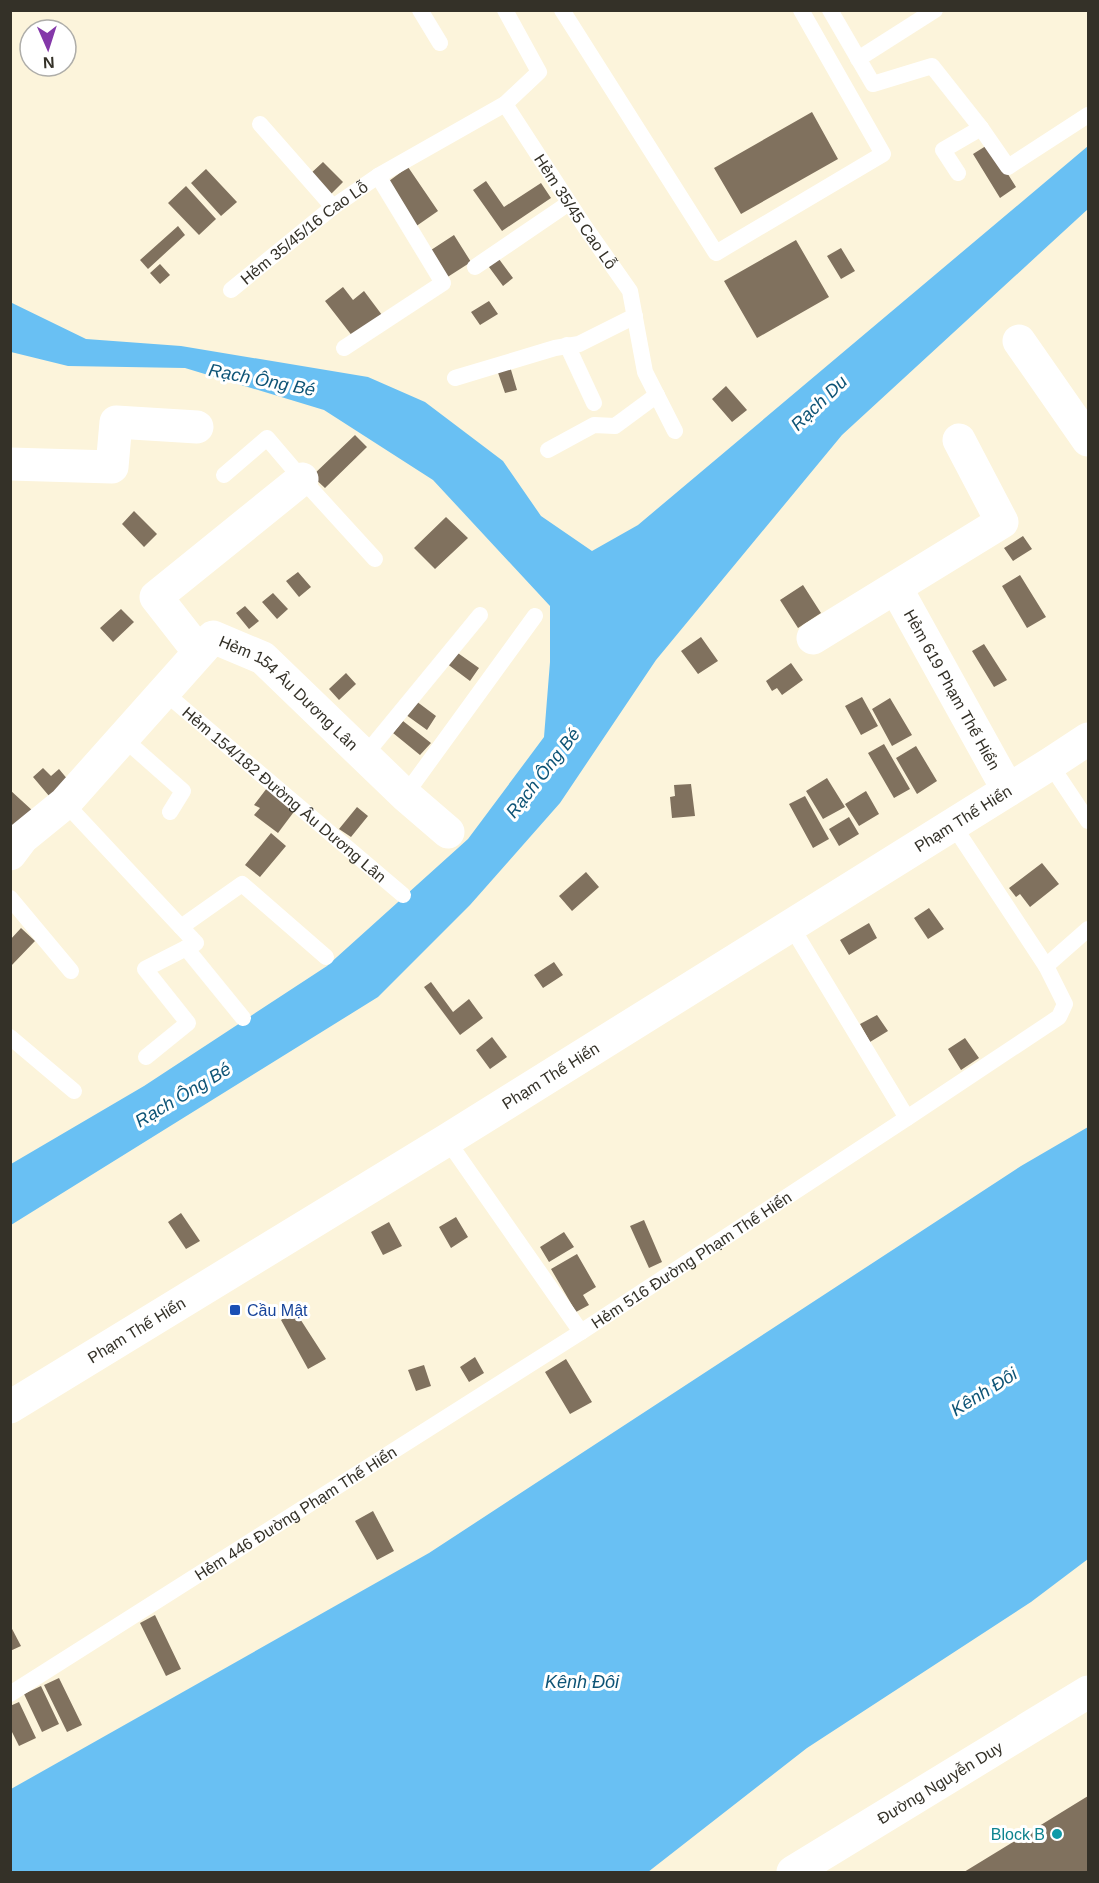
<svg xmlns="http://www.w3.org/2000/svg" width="1099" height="1883" viewBox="0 0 1099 1883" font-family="Arial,sans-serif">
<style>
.water{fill:#69c0f3}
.building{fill:#80715e}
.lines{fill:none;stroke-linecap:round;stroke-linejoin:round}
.service{stroke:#fff;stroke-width:16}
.minor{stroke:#fff;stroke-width:33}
.secondary{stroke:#fff;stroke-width:33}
.transit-dot{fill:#1a4fb4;stroke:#fff;stroke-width:2}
.culture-dot{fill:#0f9aa8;stroke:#fff;stroke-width:2}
.labels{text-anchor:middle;stroke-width:6;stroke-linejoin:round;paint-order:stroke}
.street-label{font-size:16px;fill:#343128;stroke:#fff}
.transit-label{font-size:16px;fill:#164399;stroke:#fff;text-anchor:start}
.culture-label{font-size:16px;fill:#0d838f;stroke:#fff;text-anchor:end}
.water-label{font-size:18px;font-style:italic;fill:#0e5476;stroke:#fff}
</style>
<rect width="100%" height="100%" fill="#fcf4db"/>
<!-- water -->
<path class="water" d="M1088 146V209L842 435 656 660 560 803 470 905 378 997 11 1225V1164L144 1086 327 966 468 839 544 737 550 662V606L433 480 324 410 185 368 68 366 11 352 10 302 86 339 181 346 368 377 425 402 503 461 541 516 592 551 638 525Z
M1088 1127V1559L1031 1602 807 1748 648 1872H11V1789L429 1553 1021 1166Z"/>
<!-- building -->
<path class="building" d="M812 112 838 159 741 214 714 168Z
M989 144 1016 187 1000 198 973 154Z
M323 162 343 182 329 196 309 175Z
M408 167 438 211 415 227 385 184Z
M206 169 237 202 221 216 191 183Z
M486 181 504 207 541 183 551 198 502 231 473 190Z
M186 186 216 219 199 235 168 203Z
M178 226 185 235 148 269 140 260Z
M454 235 471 262 446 278 428 252Z
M796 240 829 297 757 338 724 281Z
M841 248 855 271 841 279 827 256Z
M496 255 513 278 503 286 486 263Z
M160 264 170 275 160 284 150 273Z
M343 287 353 300 364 291 382 315 353 337 325 301Z
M489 301 498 314 480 325 471 312Z
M509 363 517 390 505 393 496 367Z
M726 386 747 410 732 422 712 399Z
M355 435 367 447 325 488 312 476Z
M134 511 157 534 144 547 122 524Z
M446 517 468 538 435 569 414 548Z
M1023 536 1032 549 1013 561 1004 548Z
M298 572 311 587 299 597 286 581Z
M1020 575 1046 617 1027 628 1002 586Z
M803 585 821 613 798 628 780 600Z
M273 593 288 609 277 619 262 602Z
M245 606 259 621 249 629 236 613Z
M121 609 134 622 113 642 100 628Z
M701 637 718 661 698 674 681 651Z
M984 644 1007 680 994 687 972 651Z
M455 651 479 668 470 681 446 663Z
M791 663 803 680 782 695 777 688 772 691 766 681Z
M346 673 356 684 339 700 329 689Z
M862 697 878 726 861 735 845 706Z
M412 698 436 716 427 730 402 712Z
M890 698 912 735 892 746 872 709Z
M403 721 431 743 420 755 393 733Z
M884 744 910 789 894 798 868 753Z
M916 746 937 781 917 794 896 758Z
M43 768 51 776 59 769 74 787 55 803 33 777Z
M827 778 845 807 823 819 806 791Z
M691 784 695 816 672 818 670 797 675 796 674 785Z
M267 788 296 809 278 833 254 815 260 808 254 805Z
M10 790 33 811 17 829 10 823Z
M866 791 879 814 859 826 845 804Z
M805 796 829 839 813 848 789 804Z
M357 807 368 816 351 837 339 829Z
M849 817 859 834 839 846 829 829Z
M271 833 286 846 260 877 245 865Z
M1042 863 1059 884 1030 907 1020 894 1016 897 1009 888Z
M586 872 599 887 572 911 559 896Z
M929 908 944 929 928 939 914 918Z
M869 923 877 938 849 955 840 940Z
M21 928 35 941 10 967V940Z
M554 962 563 975 543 988 534 975Z
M431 982 453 1012 469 999 483 1018 460 1035 424 987Z
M877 1015 888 1031 870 1042 860 1024Z
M492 1037 507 1057 490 1069 476 1050Z
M965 1038 979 1058 961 1070 948 1049Z
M181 1213 200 1241 186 1249 168 1222Z
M456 1217 468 1237 451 1248 439 1227Z
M644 1220 662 1262 649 1268 630 1226Z
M389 1222 402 1246 383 1255 371 1232Z
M564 1232 574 1247 549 1262 540 1247Z
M577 1254 596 1287 583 1295 589 1305 576 1312 551 1269Z
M295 1311 326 1359 308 1369 281 1320Z
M475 1357 484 1373 469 1382 460 1367Z
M566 1359 592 1402 570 1414 545 1372Z
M424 1365 431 1386 416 1391 408 1370Z
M373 1511 394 1551 377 1560 355 1521Z
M155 1615 181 1669 166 1676 140 1623Z
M10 1625 21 1646 10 1651Z
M59 1678 82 1725 67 1732 44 1685Z
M41 1686 59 1724 42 1732 24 1694Z
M19 1702 36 1738 19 1746 10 1728V1706Z
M1088 1796V1872H964Z"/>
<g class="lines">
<!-- service -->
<g class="service">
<path d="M420 10 440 43"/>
<path id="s1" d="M505 10 539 72 505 104 585 227 630 291 645 372 675 431"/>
<path d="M562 10 716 253 883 154 801 10"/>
<path d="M830 10 873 84 932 66 981 128 943 150 958 173"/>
<path d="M858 59 935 10"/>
<path d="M260 124 333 207"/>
<path d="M981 128 1008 167 1088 115"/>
<path d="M475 267 569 203"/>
<path id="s2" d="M231 290 333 207 378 176 505 104"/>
<path d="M567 345 594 403"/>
<path d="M344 348 443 283 378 176"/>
<path d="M455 378 555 348 579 344 635 316"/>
<path d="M548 450 594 425 615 426 657 395"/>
<path d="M224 475 267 438 302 479 375 559"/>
<path id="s3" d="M164 692 403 895"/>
<path d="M123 738 183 791 170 812"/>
<path d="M365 755 480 615"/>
<path d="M1050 764 1088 821"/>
<path d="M405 795 535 616"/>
<path d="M65 803 181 927 242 884 326 957"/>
<path d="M953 825 1046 966"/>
<path d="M10 898 71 971"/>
<path d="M791 926 907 1118 1059 1017 1065 1004 1046 966 1088 929"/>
<path d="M186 948 243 1018"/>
<path d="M10 1037 74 1091"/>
<path d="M146 1057 188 1023 145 969 196 943 181 927"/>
<path id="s4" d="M447 1140 581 1332 907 1118"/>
<path id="s5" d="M10 1694 581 1332"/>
</g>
<!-- minor -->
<g class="minor">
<path d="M1019 341 1088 440"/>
<path d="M10 464 112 467 116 422 197 427"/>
<path id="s6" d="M896 588 1008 790"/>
<path d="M813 638 1002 522 959 440"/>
<path d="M199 652 156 597 302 479"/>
<path id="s7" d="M10 854 22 838 65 803 213 637 263 658 405 795 448 832"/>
<path id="s8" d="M793 1872 1088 1692"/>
</g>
<!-- secondary -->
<path class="secondary" id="s9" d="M10 1407 447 1140 1050 764 1088 739"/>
</g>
<!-- markers -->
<rect class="transit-dot" x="229" y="1304" width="12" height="12" rx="3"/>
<circle class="culture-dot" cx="1057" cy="1834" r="6"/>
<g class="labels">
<!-- street labels -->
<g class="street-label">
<text dy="6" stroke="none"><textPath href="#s1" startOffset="246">Hẻm 35/45 Cao Lỗ</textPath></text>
<text dy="6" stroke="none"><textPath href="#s2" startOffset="93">Hẻm 35/45/16 Cao Lỗ</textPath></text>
<text dy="6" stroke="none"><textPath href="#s6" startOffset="116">Hẻm 619 Phạm Thế Hiển</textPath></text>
<text dy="6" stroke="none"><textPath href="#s7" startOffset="393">Hẻm 154 Âu Dương Lân</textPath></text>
<text dy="6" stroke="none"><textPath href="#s3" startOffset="158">Hẻm 154/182 Đường Âu Dương Lân</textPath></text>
<text dy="6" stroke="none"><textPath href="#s9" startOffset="1120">Phạm Thế Hiển</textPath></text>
<text dy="6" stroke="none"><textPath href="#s9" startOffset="634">Phạm Thế Hiển</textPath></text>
<text dy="6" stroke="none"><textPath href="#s4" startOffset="366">Hẻm 516 Đường Phạm Thế Hiển</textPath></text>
<text dy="6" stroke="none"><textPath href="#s9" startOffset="148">Phạm Thế Hiển</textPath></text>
<text dy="6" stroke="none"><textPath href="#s5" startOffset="338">Hẻm 446 Đường Phạm Thế Hiển</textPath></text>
<text dy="6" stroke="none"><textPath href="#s8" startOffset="172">Đường Nguyễn Duy</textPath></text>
</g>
<!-- transit labels -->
<g class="transit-label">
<text x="247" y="1316">Cầu Mật</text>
</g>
<!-- culture labels -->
<g class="culture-label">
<text x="1045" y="1840">Block B</text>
</g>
<!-- water labels -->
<g class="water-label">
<text transform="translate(262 380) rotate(11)" y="6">Rạch Ông Bé</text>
<text transform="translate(819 403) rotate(-44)" y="6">Rạch Du</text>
<text transform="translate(543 773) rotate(-52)" y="6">Rạch Ông Bé</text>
<text transform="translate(183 1095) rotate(-31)" y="6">Rạch Ông Bé</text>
<text transform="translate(984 1392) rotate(-32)" y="6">Kênh Đôi</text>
<text x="582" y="1688">Kênh Đôi</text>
</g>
</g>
<!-- border -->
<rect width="1099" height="1883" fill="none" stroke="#343128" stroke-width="24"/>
<!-- north arrow -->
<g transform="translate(48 48) rotate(177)"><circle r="28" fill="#ffffff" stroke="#aeada9" stroke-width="1.5"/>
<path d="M0-4.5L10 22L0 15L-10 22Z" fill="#8438a9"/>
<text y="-9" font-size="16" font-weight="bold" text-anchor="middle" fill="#343128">N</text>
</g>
</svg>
